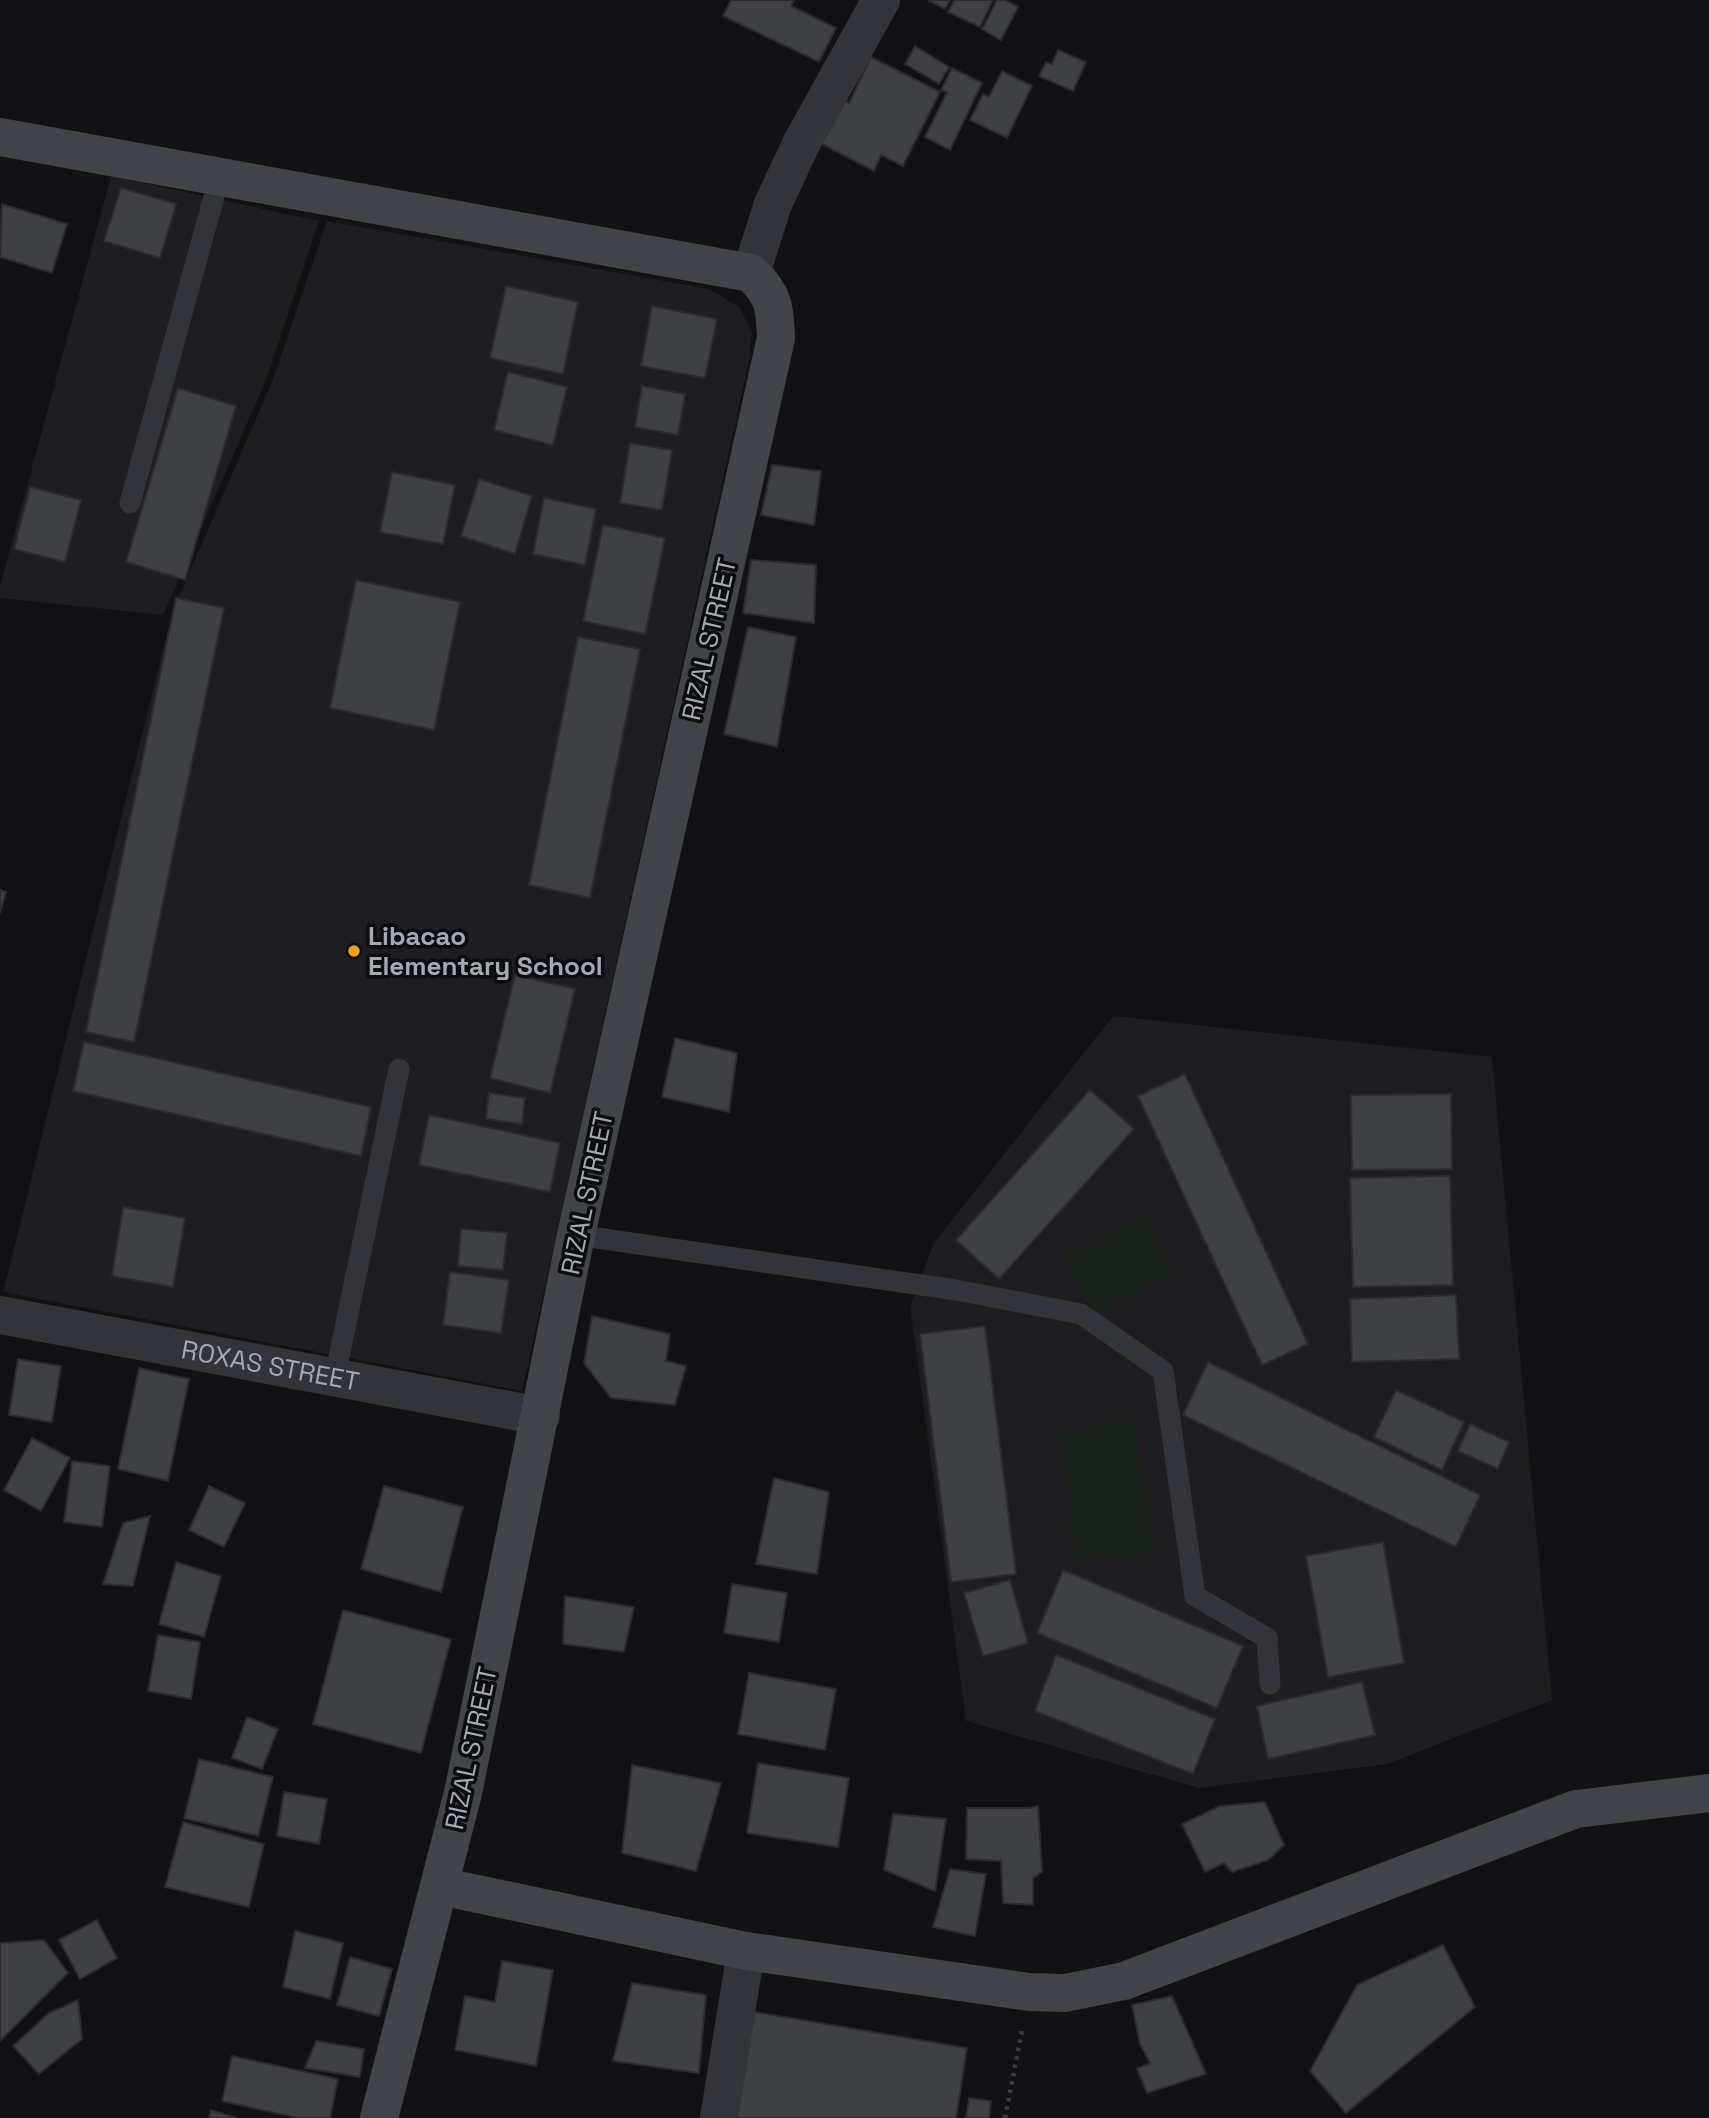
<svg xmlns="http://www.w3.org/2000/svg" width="1709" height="2118" viewBox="0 0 1709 2118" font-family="'Space Grotesk',sans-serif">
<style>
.built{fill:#1e1e21}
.green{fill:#1a221b}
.building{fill:#3e4044;stroke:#2c2c30;stroke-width:2}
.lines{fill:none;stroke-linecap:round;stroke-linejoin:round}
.path{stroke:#393c40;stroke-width:4.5;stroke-dasharray:3.5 5;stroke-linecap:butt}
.lane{stroke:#333439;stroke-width:21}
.street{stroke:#333439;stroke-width:38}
.secondary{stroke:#414449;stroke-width:38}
.poi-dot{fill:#fb9f23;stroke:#0d0d0f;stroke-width:2.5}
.labels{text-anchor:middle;stroke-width:7;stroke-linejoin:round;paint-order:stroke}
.street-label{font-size:26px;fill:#a3aab5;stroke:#0d0d0f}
.poi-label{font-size:26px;font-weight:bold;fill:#a3aab5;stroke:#0d0d0f;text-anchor:start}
</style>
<rect width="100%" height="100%" fill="#121214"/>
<!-- built -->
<path class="built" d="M111 176 319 221 266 380 163 615 0 598V586Z
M327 221 709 289 739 307 752 332 749 361 522 1391 3 1292 173 610 272 382Z
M1113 1016 1492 1057 1552 1700 1387 1764 1199 1788 966 1721 910 1306 934 1243Z"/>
<!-- green -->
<path class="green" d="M1144 1216 1173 1273 1094 1315 1064 1258Z
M1137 1420 1154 1552 1076 1562 1059 1430Z"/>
<!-- building -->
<path class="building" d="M731 0H794L791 6 836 28 819 62 723 16Z
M928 0H950L945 9Z
M954 0H993L980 27 948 12Z
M997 0H1005L1018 7 1001 40 982 29Z
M915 46 949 67 939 84 905 64Z
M1058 50 1086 62 1073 91 1039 76 1046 62 1052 64Z
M871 57 940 92 903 166 881 155 874 171 820 143 842 99 849 103Z
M952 68 982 83 950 150 925 137 947 92 941 90Z
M1002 71 1032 86 1007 138 970 120 983 94 989 97Z
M121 188 176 204 160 258 104 241Z
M2 204 67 224 52 273 0 257Z
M506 286 578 302 563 374 490 358Z
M652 306 717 319 705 378 641 366Z
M508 372 567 387 553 445 494 430Z
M642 386 685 394 678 435 635 427Z
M178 388 236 406 185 580 126 562Z
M630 443 672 450 662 510 620 503Z
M772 465 821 471 814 525 761 515Z
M392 472 455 485 443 544 380 532Z
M479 479 532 496 515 554 461 536Z
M30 487 81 500 65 562 14 549Z
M544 498 596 509 585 565 533 554Z
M603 525 665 538 645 634 583 621Z
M751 560 816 565 814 623 743 613Z
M356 580 460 602 434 730 330 708Z
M176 598 224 608 134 1042 86 1032Z
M748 627 796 637 777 747 724 734Z
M578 637 640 649 590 898 529 885Z
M0 890 6 892 0 913Z
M515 975 575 989 550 1093 490 1078Z
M675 1038 737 1053 729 1112 662 1097Z
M84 1042 371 1107 361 1156 73 1091Z
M1185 1074 1308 1344 1262 1365 1138 1096Z
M1090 1090 1134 1129 999 1279 956 1240Z
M489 1093 525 1098 522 1124 486 1119Z
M1451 1094 1452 1169 1352 1170 1351 1095Z
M429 1115 560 1143 550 1192 419 1165Z
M1450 1176 1453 1285 1353 1287 1350 1178Z
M123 1207 185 1218 173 1287 112 1276Z
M461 1229 507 1233 503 1270 458 1266Z
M450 1272 509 1280 501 1333 443 1325Z
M1456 1295 1459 1359 1352 1362 1350 1299Z
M592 1316 670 1334 666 1361 686 1366 675 1405 611 1398 584 1363Z
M985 1326 1016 1574 951 1582 920 1334Z
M18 1359 61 1366 52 1422 9 1415Z
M1208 1362 1480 1495 1456 1547 1183 1415Z
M139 1368 189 1379 168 1481 118 1469Z
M1396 1390 1464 1422 1442 1470 1374 1437Z
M1470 1424 1509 1442 1498 1469 1458 1451Z
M32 1438 70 1458 41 1511 4 1490Z
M72 1461 110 1466 102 1527 64 1522Z
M774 1478 829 1492 817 1574 756 1564Z
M209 1486 245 1503 224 1547 189 1530Z
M384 1486 463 1507 441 1592 361 1569Z
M150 1516 133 1586 103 1584 123 1523Z
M1383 1542 1404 1663 1328 1677 1306 1556Z
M176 1562 221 1576 204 1637 159 1624Z
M1063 1570 1243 1646 1217 1708 1037 1633Z
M1010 1580 1028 1643 983 1656 964 1593Z
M732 1584 787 1593 779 1642 724 1633Z
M565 1596 634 1607 624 1652 563 1644Z
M343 1610 451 1639 421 1753 313 1724Z
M158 1635 200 1642 191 1699 148 1691Z
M1056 1655 1215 1719 1193 1774 1035 1711Z
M749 1673 836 1689 825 1750 738 1734Z
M1362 1682 1375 1735 1268 1759 1257 1706Z
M247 1717 278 1729 262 1769 232 1758Z
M199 1759 273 1777 258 1836 184 1818Z
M758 1763 849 1778 838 1847 747 1833Z
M632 1765 721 1783 696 1871 622 1853Z
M284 1792 327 1799 319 1844 277 1836Z
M1265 1802 1284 1845 1268 1860 1232 1872 1224 1863 1205 1872 1182 1824 1220 1806Z
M1038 1806 1042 1872 1033 1878V1905L1003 1903 1001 1861 966 1859 967 1808H1029Z
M893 1814 946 1819 935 1891 884 1870Z
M183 1822 264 1844 249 1907 165 1887Z
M950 1869 986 1874 975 1936 933 1927Z
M97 1920 117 1958 80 1979 59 1940Z
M295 1931 343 1943 330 1999 283 1987Z
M44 1940 68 1973 0 2041V1943Z
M1443 1945 1475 2007 1346 2113 1310 2071 1357 1985Z
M350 1957 392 1969 379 2016 337 2005Z
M502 1961 553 1970 536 2066 455 2050 465 1996 495 2002Z
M632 1983 706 1995 699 2073 613 2061Z
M1172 1996 1206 2074 1147 2093 1137 2069 1150 2063 1140 2044 1132 2005Z
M78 2000 82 2039 39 2074 13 2046 49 2013Z
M749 2011 967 2048 956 2118H732Z
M316 2041 364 2049 360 2077 305 2068Z
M232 2056 338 2079 330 2118H298L222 2101Z
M969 2098 991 2101 989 2118H966Z
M211 2110 236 2118H209Z"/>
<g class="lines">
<!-- path -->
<path class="path" d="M1005 2118 1022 2030"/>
<!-- lane -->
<path class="lane" d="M130 503 219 178
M576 1235 956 1290 1081 1314 1163 1371 1195 1596 1267 1638 1270 1684
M335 1376 399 1069"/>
<!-- street -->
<g class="street">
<path d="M751 273 773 204 801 144 881 0"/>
<path id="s1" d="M0 1315 541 1416"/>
<path d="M719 2118 746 1951"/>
</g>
<!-- secondary -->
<path class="secondary" d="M0 137 751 273C774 295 775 308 776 338L576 1235 463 1793 379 2118
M440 1886 746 1951 1029 1992 1065 1993 1124 1981 1576 1809 1709 1793"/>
</g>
<!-- markers -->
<circle class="poi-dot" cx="354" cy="951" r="7"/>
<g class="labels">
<!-- street labels -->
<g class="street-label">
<text transform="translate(709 639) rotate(-77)" y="9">RIZAL STREET</text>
<text transform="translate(587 1193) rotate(-78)" y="9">RIZAL STREET</text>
<text dy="9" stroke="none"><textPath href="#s1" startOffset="275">ROXAS STREET</textPath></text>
<text transform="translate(471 1748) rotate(-78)" y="9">RIZAL STREET</text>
</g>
<!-- poi labels -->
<g class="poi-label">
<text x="368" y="945">Libacao<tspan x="368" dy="30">Elementary School</tspan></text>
</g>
</g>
</svg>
